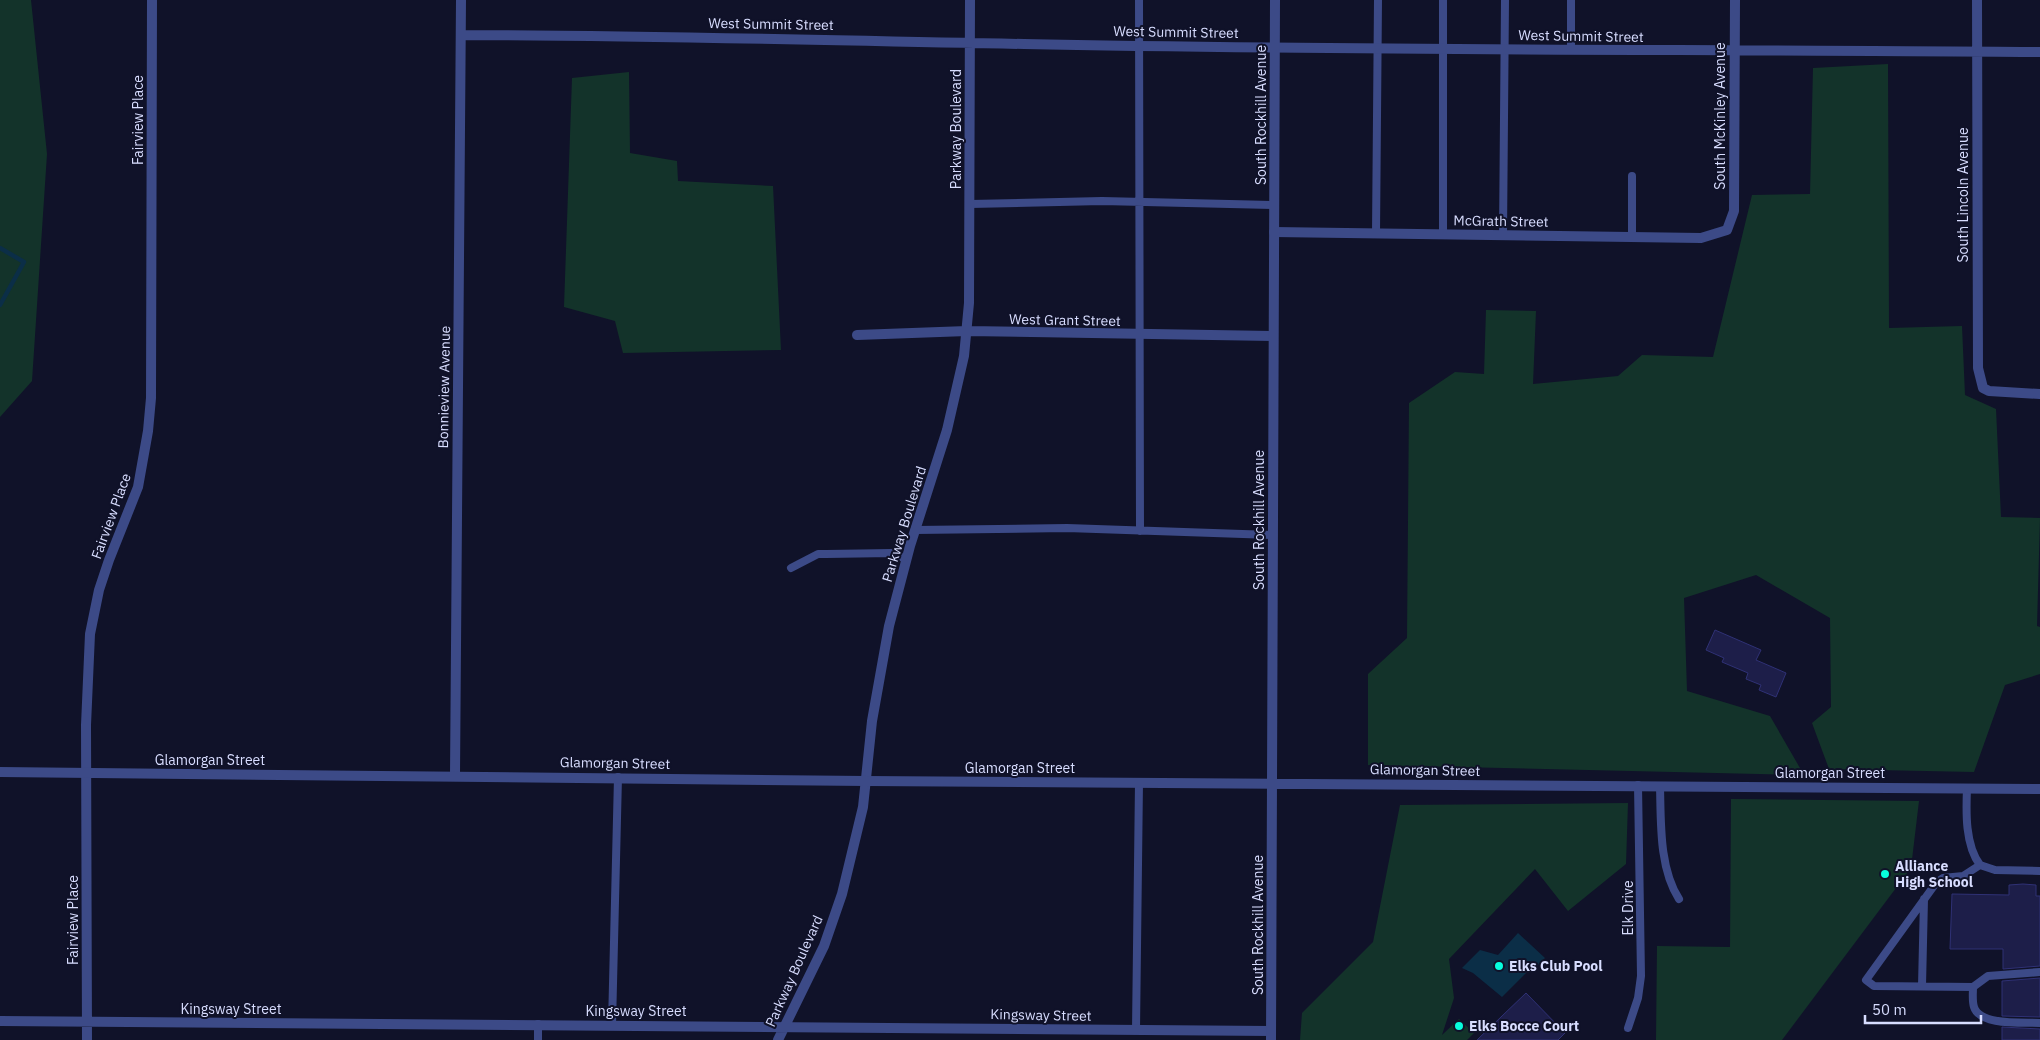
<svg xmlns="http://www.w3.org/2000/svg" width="2040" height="1040" viewBox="0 0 2040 1040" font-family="'IBM Plex Sans',sans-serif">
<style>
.green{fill:#13332a}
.water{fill:#0b2e47}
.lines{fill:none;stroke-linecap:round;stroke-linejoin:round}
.stream{stroke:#0b2e47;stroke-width:4.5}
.building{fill:#1d1e49;stroke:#2f3175}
.service{stroke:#3c4a87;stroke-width:8}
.minor{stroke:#3c4a87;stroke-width:10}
.tertiary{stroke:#3c4a87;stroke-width:10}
.poi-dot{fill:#07fcdd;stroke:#101229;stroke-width:2}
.labels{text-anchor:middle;stroke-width:4;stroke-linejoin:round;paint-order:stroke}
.street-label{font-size:14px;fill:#d8ddff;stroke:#101229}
.poi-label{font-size:14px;font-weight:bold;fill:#d8ddff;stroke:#101229;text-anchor:start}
</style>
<rect width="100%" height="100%" fill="#101229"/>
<!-- green -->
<path class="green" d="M0 0H31L47 154 32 381 0 417Z
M1888 64 1889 328 1962 326 1965 395 1996 409 2001 517 2040 518 2037 626 2040 627V674L2005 685 1974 772 1829 769 1812 723 1831 707 1830 618 1756 575 1684 598 1687 691 1770 716 1804 775 1368 765V674L1407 638 1409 403 1455 372 1484 374 1486 310 1536 311 1533 384 1618 376 1642 355 1713 357 1752 195 1810 194 1813 68Z
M629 72 630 153 677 161 678 181 773 186 781 350 623 353 615 321 564 307 572 78Z
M1731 799 1919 801 1911 868 1782 1040H1656L1657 946 1730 947Z
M1628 803 1626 864 1568 911 1535 869 1449 959 1454 998 1442 1035 1459 1019 1474 1033 1467 1040H1300L1302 1013 1373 942 1400 805Z"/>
<!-- water -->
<path class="water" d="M1518 933 1545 958 1537 966 1534 965 1502 997 1473 973 1462 968 1480 950 1498 955Z"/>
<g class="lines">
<!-- stream -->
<path class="stream" d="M0 248 24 262 0 305"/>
</g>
<!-- building -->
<path class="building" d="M1715 630 1761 650 1756 660 1786 673 1776 697 1759 690 1761 685 1746 679 1748 673 1722 662 1724 658 1706 650Z
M2023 884 2036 885V896H2040V966L2003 969V949H1950L1952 894 2009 895V885Z
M2040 978V1017L2002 1016V981Z
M1526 993 1565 1033 1558 1040H1477Z
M2002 1027 2040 1029V1040H2002Z"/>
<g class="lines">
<!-- service -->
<path class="service" d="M1139 0 1140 531
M1571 0V50
M1632 176V237
M970 204 1102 201 1274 205
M1376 233 1378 0
M1443 234V0
M1503 235 1505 0
M915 530 1067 528 1272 535
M791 568 818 554H826L892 553 906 559
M1660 786C1661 822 1659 868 1679 899
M1967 788C1966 812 1965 845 1980 865L1995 870 2040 871
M1980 865 1963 876 1943 878 1936 883 1866 980 1874 986 1973 987 1988 976 2040 972
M1922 986 1924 899
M1973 987C1973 993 1972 1001 1974 1007 1980 1026 2023 1022 2040 1023
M612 1025 618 777
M1628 1028 1638 998 1641 976 1638 785
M1136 1030 1139 782
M538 1040V1024"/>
<!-- minor -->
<path class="minor" d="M1977 0 1978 368 1983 388 1989 391 2040 394
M461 35C649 35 837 41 1024 44 1363 51 1702 49 2040 52
M1274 232 1701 238 1727 230 1734 211 1735 0
M857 335 967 331 1273 336
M455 775 461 0
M0 1021 1271 1031
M87 1040 86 725 90 634 99 590 109 560 138 487 148 431 151 398 152 0
M778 1040 824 946 842 894 863 807 872 721 889 626 910 546 947 430 964 356 969 303 970 0"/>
<!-- tertiary -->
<path class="tertiary" d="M0 772 866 781 2040 789
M1271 1040 1275 0"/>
</g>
<!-- markers -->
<g class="poi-dot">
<circle cx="1885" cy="874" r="5"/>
<circle cx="1499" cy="966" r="5"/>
<circle cx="1459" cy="1026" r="5"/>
</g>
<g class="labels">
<!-- street labels -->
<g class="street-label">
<text transform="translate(771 24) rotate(1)" y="5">West Summit Street</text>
<text transform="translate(1176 32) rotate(1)" y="5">West Summit Street</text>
<text transform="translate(1581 36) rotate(1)" y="5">West Summit Street</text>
<text transform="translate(1261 115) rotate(-90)" y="5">South Rockhill Avenue</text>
<text transform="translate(1720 116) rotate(-90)" y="5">South McKinley Avenue</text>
<text transform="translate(138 120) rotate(-90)" y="5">Fairview Place</text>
<text transform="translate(956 129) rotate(-90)" y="5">Parkway Boulevard</text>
<text transform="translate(1963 195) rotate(-90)" y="5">South Lincoln Avenue</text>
<text transform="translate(1501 221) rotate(1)" y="5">McGrath Street</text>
<text transform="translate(1065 320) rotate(1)" y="5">West Grant Street</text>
<text transform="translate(444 387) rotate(-89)" y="5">Bonnieview Avenue</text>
<text transform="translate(111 516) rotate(-70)" y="5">Fairview Place</text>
<text transform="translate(1259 520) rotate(-90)" y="5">South Rockhill Avenue</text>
<text transform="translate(904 524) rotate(-73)" y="5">Parkway Boulevard</text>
<text x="210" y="765">Glamorgan Street</text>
<text transform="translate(615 763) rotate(1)" y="5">Glamorgan Street</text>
<text x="1020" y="773">Glamorgan Street</text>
<text transform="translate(1425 770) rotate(1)" y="5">Glamorgan Street</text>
<text x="1830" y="778">Glamorgan Street</text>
<text transform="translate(1628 908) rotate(-90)" y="5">Elk Drive</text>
<text transform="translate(73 920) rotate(-90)" y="5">Fairview Place</text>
<text transform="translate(1258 925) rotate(-90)" y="5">South Rockhill Avenue</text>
<text transform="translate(794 971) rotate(-66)" y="5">Parkway Boulevard</text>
<text x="231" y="1014">Kingsway Street</text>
<text x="636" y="1016">Kingsway Street</text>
<text transform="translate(1041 1015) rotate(1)" y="5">Kingsway Street</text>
</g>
<!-- poi labels -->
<g class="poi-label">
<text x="1895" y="871">Alliance<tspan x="1895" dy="16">High School</tspan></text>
<text x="1509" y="971">Elks Club Pool</text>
<text x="1469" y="1031">Elks Bocce Court</text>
</g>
</g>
<!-- scale -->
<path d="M1865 1015v8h116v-8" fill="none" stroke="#d8ddff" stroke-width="2.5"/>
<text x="1872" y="1015" font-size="15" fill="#d8ddff" stroke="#101229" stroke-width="4" paint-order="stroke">50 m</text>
</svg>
